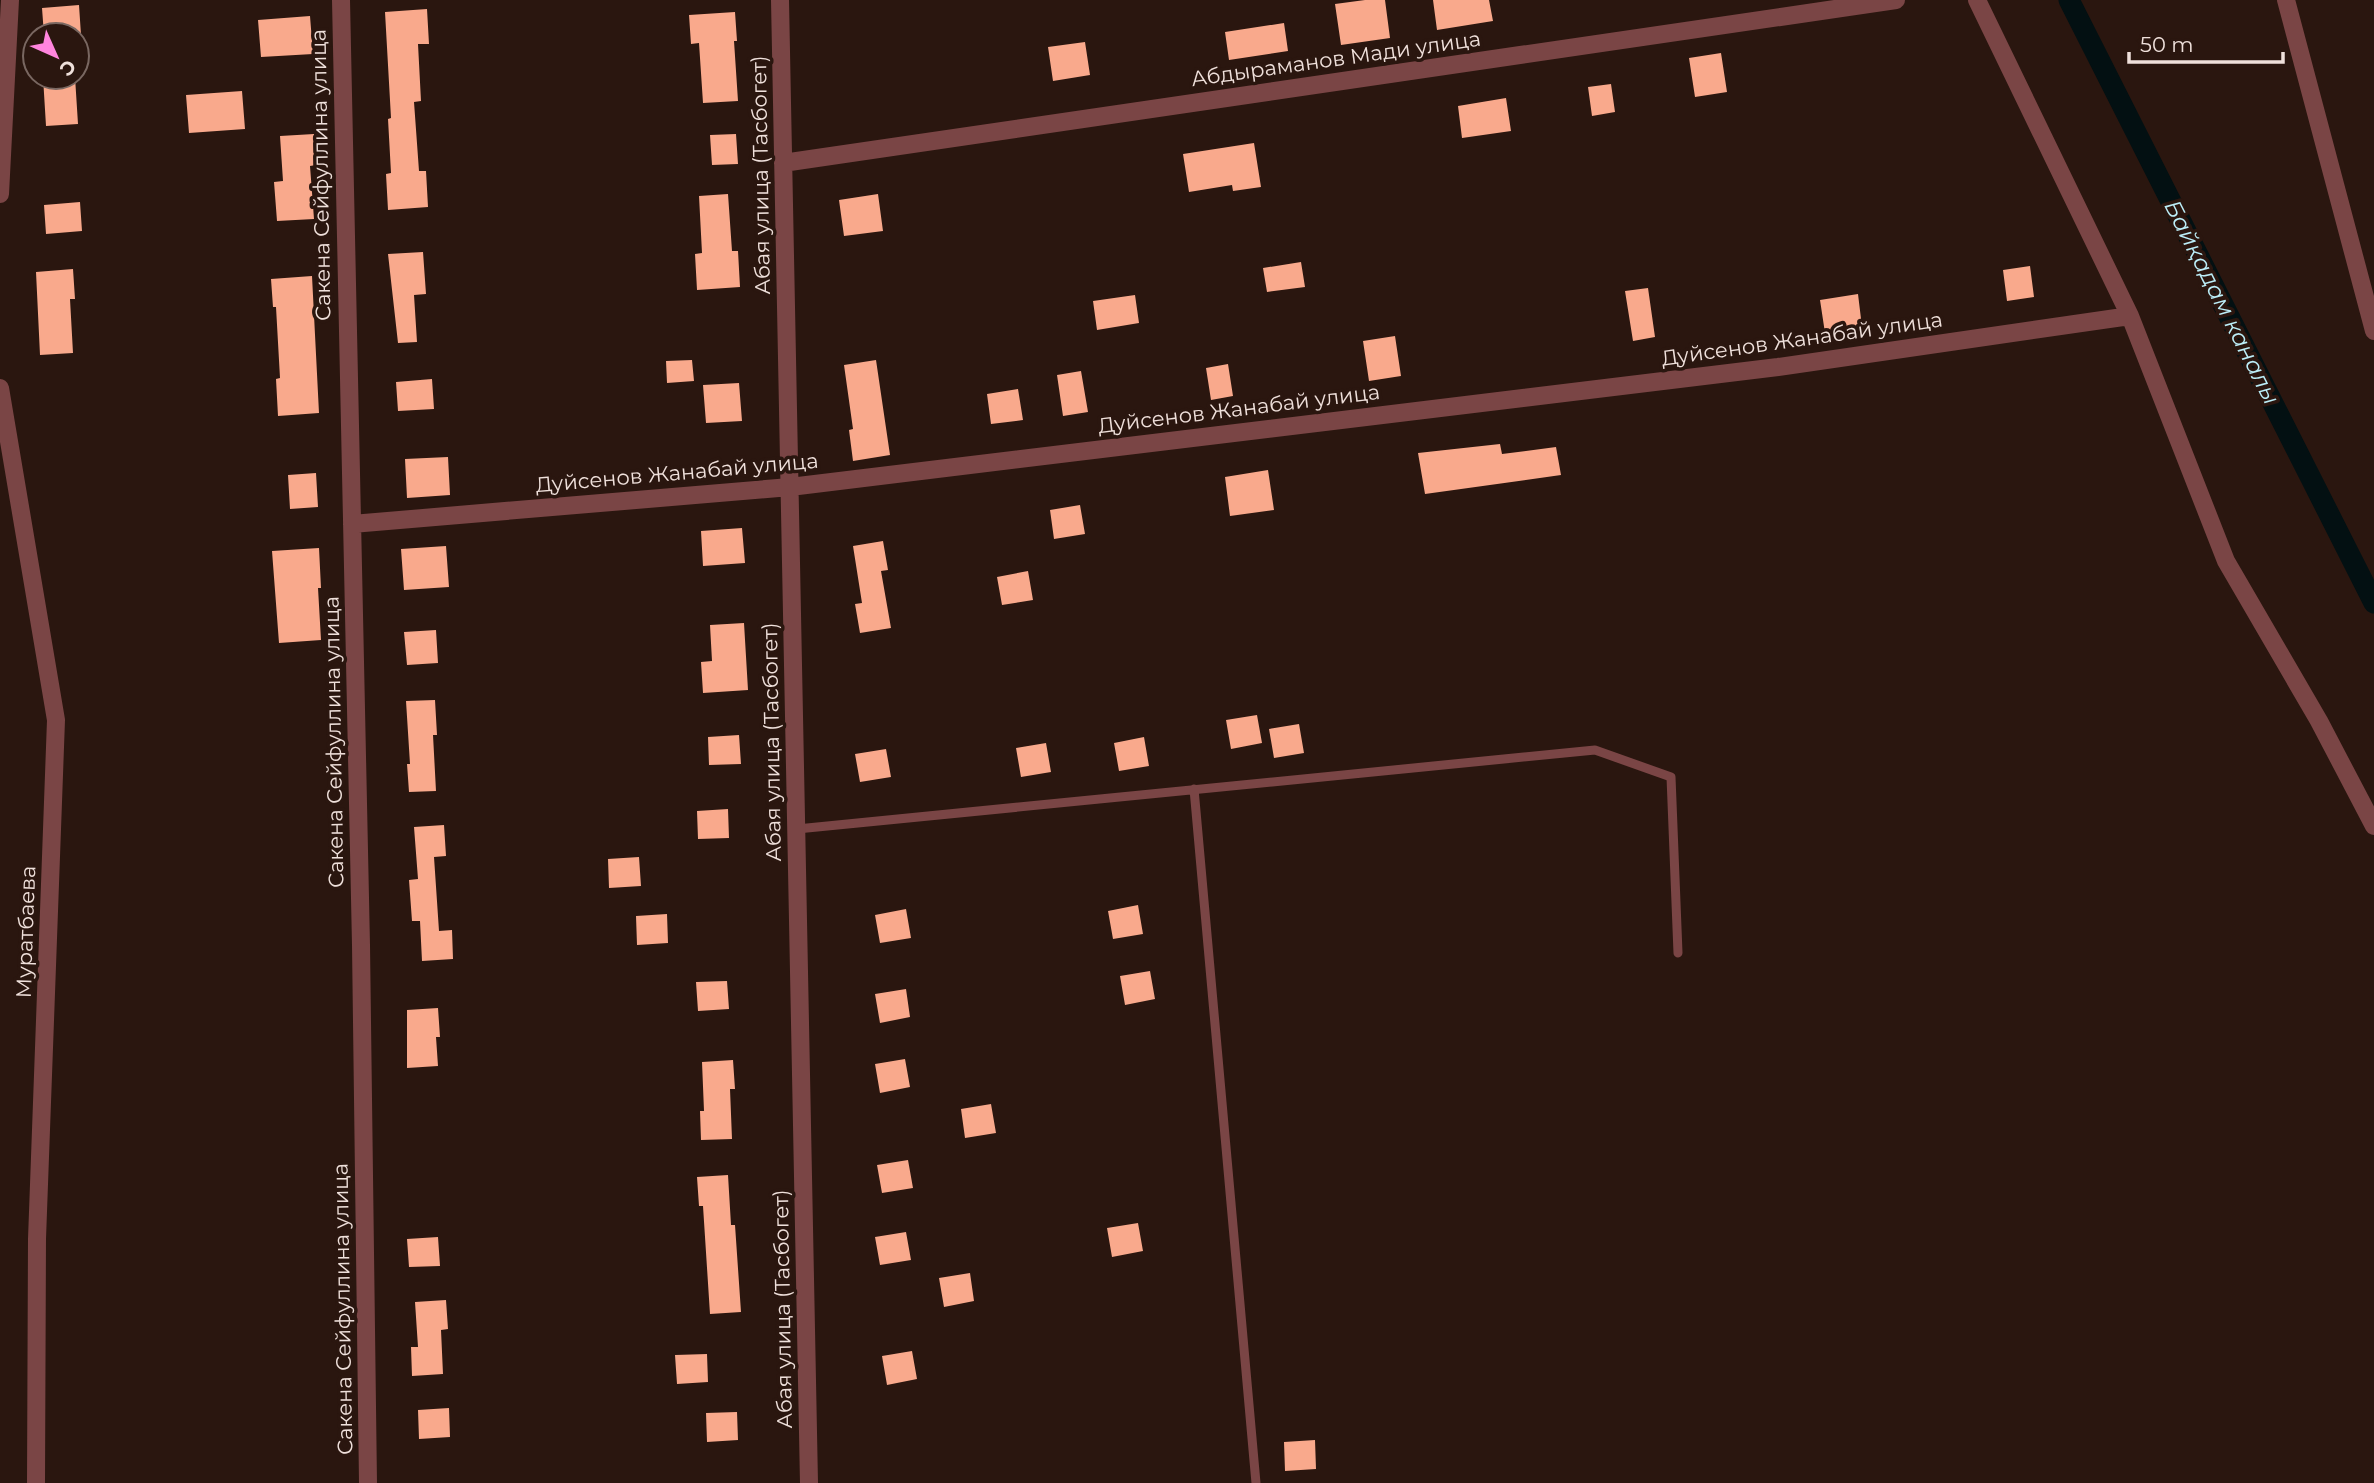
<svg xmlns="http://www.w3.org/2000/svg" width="2374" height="1483" viewBox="0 0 2374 1483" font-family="Montserrat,sans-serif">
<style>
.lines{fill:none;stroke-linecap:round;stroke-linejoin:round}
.canal{stroke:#031012;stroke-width:21}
.building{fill:#f9a98c}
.lane{stroke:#7a4545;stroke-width:9}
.street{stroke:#7a4545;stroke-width:18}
.labels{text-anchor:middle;stroke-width:7;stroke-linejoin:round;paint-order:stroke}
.street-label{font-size:21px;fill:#efe0db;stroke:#2a160f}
.water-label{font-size:23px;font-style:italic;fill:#bceef8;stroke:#2a160f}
</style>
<rect width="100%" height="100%" fill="#2a160f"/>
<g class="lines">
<!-- canal -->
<path class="canal" d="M2069 0 2374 603"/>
</g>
<!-- building -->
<path class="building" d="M1365 0H1385L1390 38 1341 45 1335 4Z
M1433 0H1489L1493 21 1437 30Z
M79 5 81 35H44L42 8Z
M427 9 429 44H418L421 101 414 102 419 171H426L428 207 388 210 386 174 391 173 388 119 391 118 385 12Z
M735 12 737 41H734L738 101 703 103 699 43 691 44 689 15Z
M310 16 313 54 261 57 258 20Z
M1284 23 1288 51 1229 60 1225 32Z
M1085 42 1090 75 1053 81 1048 47Z
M1721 53 1727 92 1695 97 1689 58Z
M43 77H75L78 124 46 126Z
M1611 84 1615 112 1592 116 1588 87Z
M242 91 245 129 189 133 186 95Z
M1506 98 1511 131 1462 138 1458 106Z
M314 134 316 165 310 166 314 219 277 221 274 182 283 181 280 136Z
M736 134 738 164 712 165 710 135Z
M1254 143 1261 187 1233 191 1232 185 1189 192 1183 154Z
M728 194 732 251H738L740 287 697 290 695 254 702 253 699 196Z
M878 194 883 231 844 236 839 200Z
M80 202 82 231 46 234 44 205Z
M423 252 426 294 414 295 417 342 398 343 388 254Z
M1301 262 1305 287 1267 292 1263 268Z
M2030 266 2034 297 2007 301 2003 270Z
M73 269 75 299H70L73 353 40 355 36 272Z
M312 276 319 413 278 416 276 379 280 378 276 307H273L271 279Z
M1648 288 1655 337 1633 341 1625 291Z
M1858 294 1862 327 1825 333 1820 300Z
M1135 295 1139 323 1097 330 1093 301Z
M1395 336 1401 376 1369 381 1363 341Z
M692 360 694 381 667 383 666 361Z
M876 360 890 455 853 461 849 430 853 429 844 365Z
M1228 364 1233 396 1211 400 1206 368Z
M1081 371 1088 412 1063 416 1057 375Z
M432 379 434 409 398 411 396 382Z
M739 383 742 421 706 423 703 385Z
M1018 389 1023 420 991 424 987 394Z
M1500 444 1502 454 1556 447 1561 475 1425 494 1418 453Z
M448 457 450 495 407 498 405 459Z
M1268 470 1274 510 1230 516 1225 477Z
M316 473 318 507 290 509 288 475Z
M1080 505 1085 534 1054 539 1050 510Z
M742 528 745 563 703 566 701 531Z
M883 541 888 570 881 571 891 628 860 633 855 604 862 603 853 546Z
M446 546 449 587 404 590 401 549Z
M319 548 321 588H318L321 640 279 643 272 551Z
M1028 571 1033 600 1002 605 997 577Z
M744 623 748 690 703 693 701 662 712 661 710 625Z
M436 630 438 663 407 665 404 632Z
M435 700 437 735H433L436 791 409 792 407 764H410L406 701Z
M1257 715 1262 743 1231 749 1226 720Z
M1299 724 1304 753 1274 758 1269 729Z
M739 735 741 764 709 765 708 737Z
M1144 737 1149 766 1119 771 1114 743Z
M1046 743 1051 772 1021 777 1016 748Z
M886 749 891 777 860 782 855 754Z
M728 809 729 838 698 839 697 811Z
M444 825 446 856 434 857 439 931 452 930 453 959 422 961 420 921H412L409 880 418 879 414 827Z
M639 857 641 886 609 888 608 859Z
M1138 905 1143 934 1113 939 1108 911Z
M906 909 911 938 880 943 875 915Z
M667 914 668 943 637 945 636 916Z
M1150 971 1155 999 1125 1005 1120 976Z
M727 981 729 1009 698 1011 696 982Z
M906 989 910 1017 880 1023 875 994Z
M438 1008 440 1037H436L438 1066 407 1068V1010Z
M905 1059 910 1087 880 1093 875 1064Z
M733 1060 735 1089H730L732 1139 701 1140 700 1111H704L702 1062Z
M991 1104 996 1133 965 1138 961 1109Z
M908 1160 913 1188 882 1193 877 1165Z
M728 1175 731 1225H735L741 1312 710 1314 703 1206H699L697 1177Z
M1138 1223 1143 1251 1112 1257 1107 1228Z
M906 1232 911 1260 880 1265 875 1237Z
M438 1237 440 1266 409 1267 407 1239Z
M970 1273 974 1301 944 1307 939 1278Z
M446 1300 448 1329 441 1330 443 1374 412 1376 411 1347H418L415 1302Z
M912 1351 917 1379 887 1385 882 1356Z
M707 1354 708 1382 677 1384 675 1355Z
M449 1408 450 1437 419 1439 418 1410Z
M737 1412 738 1440 707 1442 706 1413Z
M1315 1440 1316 1469 1285 1471 1284 1442Z"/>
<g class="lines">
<!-- lane -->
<path class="lane" d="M1194 789 1256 1483
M797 829 1595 750 1671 777 1678 953"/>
<!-- street -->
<path class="street" d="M341 0 361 945 368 1483
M780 0 809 1483
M1977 0 2130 316 2226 561 2319 721 2374 826
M2286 0 2374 331
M783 163 1896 0
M0 194 10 0
M0 388 56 720 37 1239 36 1483
M352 524 790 487 1778 367 2130 316"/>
</g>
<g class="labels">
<!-- street labels -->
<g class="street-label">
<text transform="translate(1336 59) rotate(-8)" y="7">Абдыраманов Мади улица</text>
<text transform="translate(321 175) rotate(-91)" y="7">Сакена Сейфуллина улица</text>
<text transform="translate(761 175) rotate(-91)" y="7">Абая улица (Тасбогет)</text>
<text transform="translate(1802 339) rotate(-8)" y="7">Дуйсенов Жанабай улица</text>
<text transform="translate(1239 409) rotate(-7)" y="7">Дуйсенов Жанабай улица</text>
<text transform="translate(677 473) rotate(-5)" y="7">Дуйсенов Жанабай улица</text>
<text transform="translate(334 742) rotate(-91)" y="7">Сакена Сейфуллина улица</text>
<text transform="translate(772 742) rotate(-91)" y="7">Абая улица (Тасбогет)</text>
<text transform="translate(26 932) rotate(-88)" y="7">Муратбаева</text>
<text transform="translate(343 1309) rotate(-91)" y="7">Сакена Сейфуллина улица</text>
<text transform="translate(783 1309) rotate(-91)" y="7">Абая улица (Тасбогет)</text>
</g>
<!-- water labels -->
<g class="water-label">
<text transform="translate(2222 302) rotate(63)" y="8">Байқадам каналы</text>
</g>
</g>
<!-- north arrow -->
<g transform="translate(56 56) rotate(135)"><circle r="33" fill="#2a160f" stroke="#796761" stroke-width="2"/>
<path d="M0-5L12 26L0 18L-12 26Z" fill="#ff85de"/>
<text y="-10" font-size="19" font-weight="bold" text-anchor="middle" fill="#efe0db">С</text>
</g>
<!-- scale -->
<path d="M2129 52v10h154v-10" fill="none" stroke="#efe0db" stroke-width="3.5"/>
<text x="2140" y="52" font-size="21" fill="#efe0db" stroke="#2a160f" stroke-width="5" paint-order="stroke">50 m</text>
</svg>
